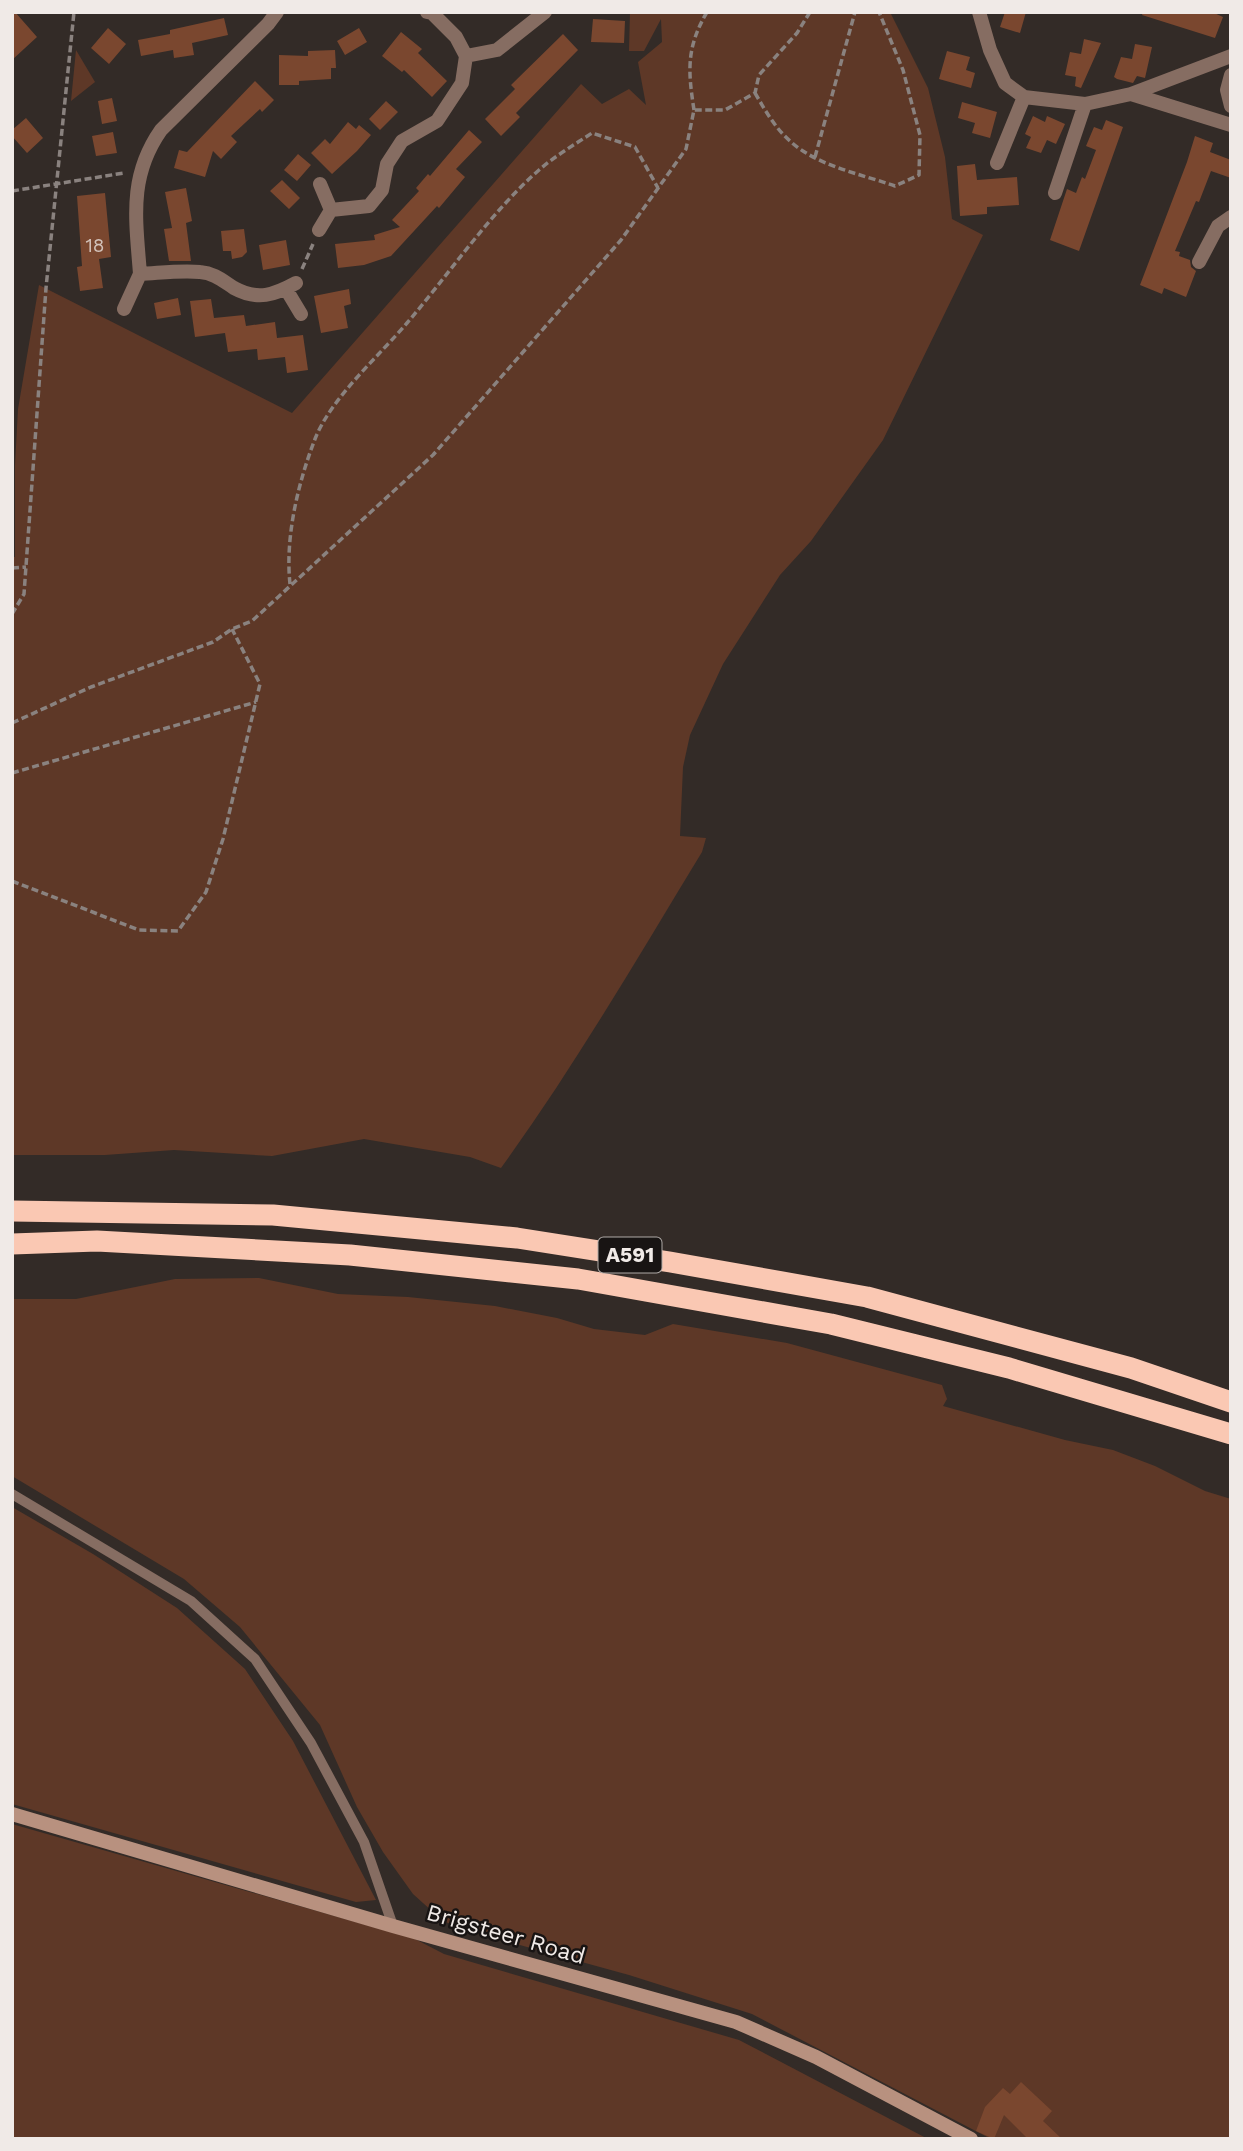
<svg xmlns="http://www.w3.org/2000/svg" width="1243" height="2151" viewBox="0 0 1243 2151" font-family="'Work Sans',sans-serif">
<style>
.green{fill:#5e3827}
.building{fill:#7a472f}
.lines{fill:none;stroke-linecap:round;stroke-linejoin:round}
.path{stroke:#8a827f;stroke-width:3.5;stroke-dasharray:7 3.5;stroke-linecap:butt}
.lane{stroke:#866d62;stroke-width:10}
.street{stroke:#866d62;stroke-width:14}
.secondary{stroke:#b8917f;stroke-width:14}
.highway{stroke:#fac8b3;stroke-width:21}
.labels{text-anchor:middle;stroke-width:5;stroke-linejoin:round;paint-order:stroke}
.number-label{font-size:19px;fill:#d2c1b9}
.shield{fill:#181413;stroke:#afaaa7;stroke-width:2}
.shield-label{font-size:21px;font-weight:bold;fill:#f0eae7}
.street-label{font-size:23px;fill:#f0eae7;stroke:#181413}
</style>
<rect width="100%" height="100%" fill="#332b27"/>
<!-- green -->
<path class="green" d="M630 12H890L928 88 945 157 952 219 983 235 883 440 811 541 780 575 723 664 690 735 683 767 680 836 706 838 702 852C637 959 574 1067 501 1168L470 1157 364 1139 272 1156 174 1150 105 1155H12V557H15V465L18 409 39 285 292 413 581 84 602 104 629 89 646 105 638 62 662 42 661 19 644 51H629Z
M76 50 95 82 71 101Z
M259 1278 338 1294 408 1297 495 1306 557 1318 594 1329 645 1335 673 1324 787 1343 942 1385 947 1399 943 1406 1065 1440 1113 1450 1155 1466 1205 1491 1231 1499V2139H991L752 2014 629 1975 469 1931 443 1921 413 1894 383 1852 357 1807 320 1725 240 1627 184 1579 12 1476V1299H76L175 1279Z
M12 1507 93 1554 177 1608 245 1669 293 1741 376 1900 356 1902 12 1804Z
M12 1824 415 1939 444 1954 739 2040 928 2139H12Z"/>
<!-- building -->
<path class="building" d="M12 12H15L37 37 12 60Z
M1005 12H1026L1020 33 1000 27Z
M1143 12H1212L1223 17 1215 38 1142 15Z
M224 18 228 35 192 43 194 55 174 58 173 50 141 56 138 40 170 34V30Z
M593 19 625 21 624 43 591 42Z
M108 28 126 44 109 64 91 48Z
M359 28 367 42 345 55 337 41Z
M401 32 422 49 418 53 447 81 432 97 404 70 402 72 382 56Z
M563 34 578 50 516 113 520 117 501 136 485 119 515 89 511 85Z
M1084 39 1101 43 1081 88 1075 86 1076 77 1065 75 1070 52 1081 54Z
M1135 44 1152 47 1145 78 1137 76 1133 83 1117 79 1114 77 1121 57 1132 59Z
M335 50 336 68H331V79L299 81V85H279V55L308 56V51Z
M947 51 970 57 966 70 975 73 971 88 939 79Z
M255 81 274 100 262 112 260 109 231 136 237 142 221 159 213 151 205 177 174 168 179 150 187 152Z
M112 98 117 121 102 124 98 101Z
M386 101 398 112 380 130 369 119Z
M962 102 997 112 990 138 972 133 975 123 958 118Z
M1033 116 1045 122 1047 116 1065 124 1056 144 1047 140 1041 153 1026 148 1031 137 1025 134Z
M26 118 43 138 27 153 12 136V130Z
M1106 120 1123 127 1079 251 1050 240 1067 189 1076 193 1082 177 1085 179 1096 150 1086 146 1094 127 1102 130Z
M348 122 356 129 359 125 371 135 357 151 332 174 311 153 325 139 330 144Z
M469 130 482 142 456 169 465 177 439 208 437 206 391 256 364 265 338 268 335 244 375 240 374 235 400 227 392 220 419 191 416 188 428 174 430 176Z
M113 132 117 153 96 156 92 136Z
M1195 136 1213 143 1210 152 1231 160V178L1211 171 1199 202 1196 201 1175 251 1180 252 1179 256 1190 260 1191 267 1196 271 1186 297 1164 288 1162 294 1140 285 1187 162Z
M298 154 311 165 297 181 284 170Z
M975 164 977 180 1017 177 1019 205 987 207V214L960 216 957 166Z
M282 180 300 198 289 209 270 191Z
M186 188 192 221 186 223 191 261H169L164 229 172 228 165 192Z
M105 193 111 257 99 259 103 288 80 291 77 267 82 266 77 196Z
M244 229 247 252 242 257 232 259 231 251H223L221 231Z
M286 240 290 265 263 270 259 245Z
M349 289 351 304 344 306 348 328 321 333 314 296Z
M178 298 181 315 157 319 154 303Z
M211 299 214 318 244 315 246 326 275 322 277 338 303 335 308 370 287 373 285 357 258 360 257 349 228 352 225 333 195 337 190 301Z
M1021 2082 1052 2111 1043 2121 1062 2139H1028L1004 2115 994 2139 976 2131 985 2107 1003 2088 1010 2094Z"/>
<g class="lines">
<!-- path -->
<path class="path" d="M755 93C765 110 775 128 790 141 817 166 861 174 895 186L919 175 920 135 903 70 879 12
M694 110C688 71 686 48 707 12
M815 157 855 12
M12 191 124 173
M302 269 313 244
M12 568 26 567
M290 584C285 537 298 483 315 439 331 398 379 356 407 323 450 273 490 213 539 170 555 156 574 145 592 133L635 147 658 188
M12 614 24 594 46 288 74 12
M12 723 91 687 213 642 232 629 252 621 433 455 621 240 686 149 694 110H725L755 93 759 75 797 33 810 12
M12 773 256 702
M12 881 139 930 178 931 206 892 223 839 260 684 232 629"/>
<!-- lane -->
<path class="lane" d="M12 1494 191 1601 255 1659 311 1743 364 1842 393 1926"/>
<!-- street -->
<path class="street" d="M277 12 268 24 161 130C128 177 136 220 140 274 160 273 181 270 200 272 214 273 223 281 234 288 258 301 274 295 296 283
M979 12 990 50 1005 83 1024 97 1085 104 1131 94 1231 56
M466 56 497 50 545 12
M1231 75 1227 90 1231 106
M1131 94 1231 125
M997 163 1024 97
M320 184 331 210
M1055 193 1085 104
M319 230 331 210 369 206 382 190 387 164 402 141 437 121 462 83 466 56 456 37 432 13 427 12
M1199 262 1218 226 1231 217
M286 289 301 314
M124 309 140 274"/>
<!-- secondary -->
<path class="secondary" d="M12 1814 393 1926 736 2022 816 2057 971 2139"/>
<!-- highway -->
<path class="highway" d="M12 1211 273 1215 517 1238 670 1262 867 1297 1131 1368 1231 1402
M12 1244 97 1241 350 1255 578 1279 831 1324 1009 1368 1231 1434"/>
</g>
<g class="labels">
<!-- number labels -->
<g class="number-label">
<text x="95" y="252">18</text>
</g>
<!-- shield labels -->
<rect class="shield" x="598.5" y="1237.5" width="63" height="35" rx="5"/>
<g class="shield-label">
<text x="630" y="1262">A591</text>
</g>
<!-- street labels -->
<g class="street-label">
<text transform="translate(506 1934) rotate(16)" y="8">Brigsteer Road</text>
</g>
</g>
<!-- border -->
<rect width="1243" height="2151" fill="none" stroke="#f0eae7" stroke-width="28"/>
</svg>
